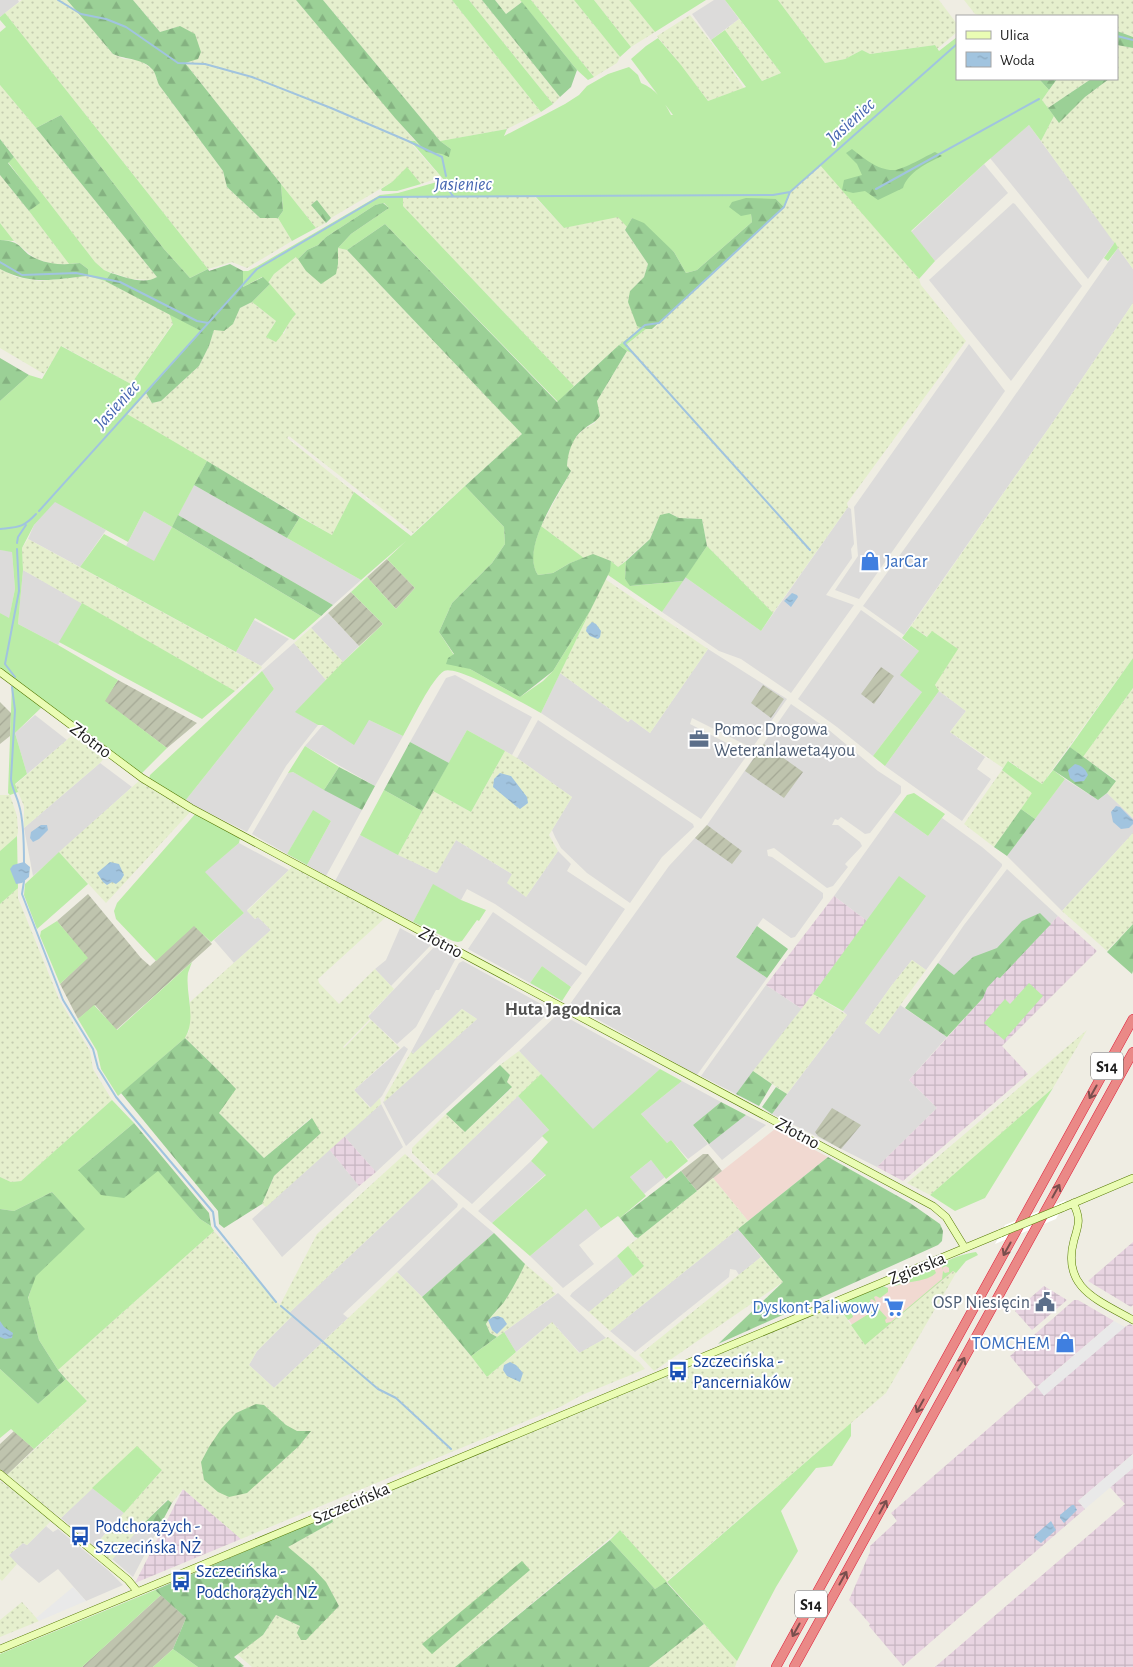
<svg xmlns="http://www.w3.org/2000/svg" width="1133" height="1667" viewBox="0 0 1133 1667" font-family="'Alegreya Sans',sans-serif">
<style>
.residential{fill:#dcdbda}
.commercial{fill:#f1d9d1}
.industrial{fill:url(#industrial-grid)}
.construction{fill:url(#construction-furrows)}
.farmland{fill:url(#farmland-dots)}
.grass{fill:#baeca6}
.forest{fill:url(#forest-firs)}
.parking{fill:#e9e9e9}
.water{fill:url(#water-ripples)}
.pier{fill:#fff}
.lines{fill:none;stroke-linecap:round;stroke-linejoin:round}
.stream{stroke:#a1c4df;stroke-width:2}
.secondary-casing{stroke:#537800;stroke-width:8}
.highway-casing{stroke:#e01d38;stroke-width:10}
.secondary{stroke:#eafcb4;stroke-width:7}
.highway{stroke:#ea8987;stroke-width:9}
.secondary-bridge-casing{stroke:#537800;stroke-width:8;stroke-linecap:butt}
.secondary-bridge{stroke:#eafcb4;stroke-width:7}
.oneway{stroke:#794e4d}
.labels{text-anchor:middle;stroke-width:4;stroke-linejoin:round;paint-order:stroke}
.shield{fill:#fff;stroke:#616161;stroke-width:1}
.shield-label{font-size:16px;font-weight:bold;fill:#1d1d1d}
.shop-label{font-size:18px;fill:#366cbe;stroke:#fff;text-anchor:end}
.service-label{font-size:18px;fill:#4e5e75;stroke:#fff;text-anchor:start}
.street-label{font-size:18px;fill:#1d1d1d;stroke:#fff}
.transit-label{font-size:18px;fill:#164399;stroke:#fff;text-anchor:start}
.water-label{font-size:19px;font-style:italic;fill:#4666b1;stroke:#fff}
.neighbourhood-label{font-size:19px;font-weight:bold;fill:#505050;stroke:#fff}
</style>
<defs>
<pattern id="industrial-grid" width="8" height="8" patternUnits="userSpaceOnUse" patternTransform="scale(1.25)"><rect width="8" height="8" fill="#e8d4e1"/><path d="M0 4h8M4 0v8" fill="none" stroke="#c7b6c1"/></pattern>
<pattern id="construction-furrows" width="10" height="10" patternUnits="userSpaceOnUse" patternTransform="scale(1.25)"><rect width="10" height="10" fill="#bfc4ae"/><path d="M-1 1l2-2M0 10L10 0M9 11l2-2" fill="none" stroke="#a4a895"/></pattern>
<pattern id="farmland-dots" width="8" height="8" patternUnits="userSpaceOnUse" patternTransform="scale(1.25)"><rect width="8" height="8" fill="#e5efcd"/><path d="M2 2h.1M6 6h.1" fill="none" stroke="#c4ccb0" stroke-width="1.8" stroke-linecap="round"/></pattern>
<pattern id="forest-firs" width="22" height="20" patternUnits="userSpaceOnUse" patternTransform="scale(1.25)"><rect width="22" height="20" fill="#9bd096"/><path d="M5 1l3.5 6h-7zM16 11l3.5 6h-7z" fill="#85b281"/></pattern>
<pattern id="water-ripples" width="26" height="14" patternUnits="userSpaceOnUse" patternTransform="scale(1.25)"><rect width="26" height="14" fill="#a1c4df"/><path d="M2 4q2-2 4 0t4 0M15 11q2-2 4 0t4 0" fill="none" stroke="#8aa8bf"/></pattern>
</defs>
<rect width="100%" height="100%" fill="#efede3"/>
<!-- residential -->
<path class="residential" d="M0 0H18L19 2 0 17Z
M714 0H725L739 19 711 40 692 14Z
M1029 125 1115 242 1088 279 990 158Z
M984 164 1008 193 935 261 911 232Z
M1013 203 1015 204 1082 286 1011 381 929 280Z
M1118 248 1133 269V303L1053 422 904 635 863 606 999 418Z
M969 344 1005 391 859 599 835 590 858 556 854 507Z
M194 485 361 580 333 605 178 515Z
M55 501 106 530 80 567 28 539 34 525Z
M848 507 851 509 854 544 851 549 852 558 826 595 854 605 791 693 741 659 719 651 662 612 685 577 761 631Z
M144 511 172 527 154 562 126 546Z
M0 550 12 551 15 589 9 619 0 613Z
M23 570 82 603 58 645 18 624Z
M861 610 919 651 922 692 873 756 837 727 798 699Z
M328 613 359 646 343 662 311 628Z
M254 620 289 639 261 666 236 652Z
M294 643 326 680 296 712 318 725 286 766 247 832 185 801 274 689 262 671Z
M708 649 787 699 752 748 692 718 690 724 748 754 701 819 541 713 560 673 628 722 631 719 650 733Z
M455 675 532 717 512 755 467 730 449 763 410 742 446 678Z
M939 691 966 711 950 732 985 757 977 769 991 779 962 821 885 766Z
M791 704 829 730 878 771 901 786V793L870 833 865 834 841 817 838 820 835 819 832 825H838L860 842 862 846 845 864 848 867 833 886 827 888 774 848 767 850 768 856 772 857 823 893V898L795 937 791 938 763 918 740 950 736 957 767 978 697 1075 570 1004 669 866 707 825Z
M35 715 67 740 27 774 15 733Z
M369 720 403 736 375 786 305 746 323 725Z
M538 720 693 824 694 827 662 857 630 903 587 873 561 848 555 837 552 830 572 797 517 758Z
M100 763 132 787 33 876 24 828Z
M293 772 362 810 326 876 307 865 331 821 313 811 287 854 252 834 288 773Z
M1065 779 1098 800 1107 793 1133 818V833L1062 911 1007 856Z
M894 812 928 836 942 818 982 847 1002 864V866L926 970 912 960 892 985 865 1023 879 1034 900 1005 947 1037 909 1080 937 1108 877 1167 772 1114 847 1015 843 1011 872 970 899 877 867 921 834 896Z
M360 835 436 873 456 840 512 874 526 897 558 851 571 864 567 871 625 909 586 966 495 904 467 889 461 900 433 885 413 922 335 881Z
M239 843 289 870 247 910 255 919 258 917 271 930 234 963 214 940 244 913 204 872Z
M1007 869 1058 916 1000 978 983 998 938 963 964 925Z
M493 912 582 973 571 987 542 966 530 983 468 949Z
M400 928 431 945 391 986 375 969 386 960Z
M435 946 456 958 439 990H436L416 1027 397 1044 368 1017Z
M463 961 552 1010 406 1146 383 1102 477 1019 462 1009 413 1055 411 1052 459 963Z
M766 985 802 1009 736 1094 701 1076Z
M559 1013 660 1069 593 1130 519 1051Z
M404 1046 408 1049 382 1096 371 1108 354 1090Z
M682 1081 721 1102 693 1125 708 1144 746 1115 766 1125 722 1160 708 1144 688 1159 671 1140 667 1143 641 1114Z
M518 1096 549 1130 472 1204 436 1174Z
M381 1104 403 1147 376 1172 344 1136Z
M329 1149 359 1186 282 1257 252 1219Z
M651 1160 665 1177 644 1194 630 1177Z
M531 1161 546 1174 492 1223 478 1211Z
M432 1179 458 1204 457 1207 343 1314 348 1318 274 1388 249 1365 257 1351 292 1316 289 1313Z
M463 1207 494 1233 422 1297 397 1272Z
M586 1209 601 1228 579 1245 594 1264 563 1288 530 1256Z
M738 1229 761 1257 739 1275 736 1270 730 1269 729 1277 635 1352 610 1331Z
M617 1256 633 1276 589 1312 570 1296 572 1293Z
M558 1293 606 1338 580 1353 552 1322 516 1352 504 1332Z
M92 1488 124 1513 94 1546 61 1518Z
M144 1523 156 1533 133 1577 112 1559Z
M46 1526 53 1532 58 1529 109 1571 123 1585 86 1601 58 1569 39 1583 8 1556 23 1543 27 1545Z"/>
<!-- commercial -->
<path class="commercial" d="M775 1129 828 1157 748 1221 713 1178Z
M948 1264 954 1271 865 1345 840 1306Z"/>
<!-- industrial -->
<path class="industrial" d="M834 896 867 921 802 1009 766 985Z
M1058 916 1097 951 1002 1046 1028 1074 903 1181 877 1167 937 1108 909 1080 983 998 987 988 997 977 1000 978Z
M344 1136 376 1172 359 1186 329 1149Z
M1133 1242V1305L1131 1307 1088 1281Z
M1044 1286 1067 1300 1032 1330 1015 1311Z
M1074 1300H1078L1114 1321 1037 1387 1123 1328 1130 1324 1133 1326V1454L1078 1501 1085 1509 903 1666 869 1626 870 1624 849 1600 870 1552V1546L897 1521 891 1513 1036 1387 1010 1356Z
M1133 1468V1667H935L1125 1504 1110 1487Z
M183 1489 241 1539 135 1583Z"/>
<!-- construction -->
<path class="construction" d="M387 559 415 588 396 609 367 577Z
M351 592 383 624 359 646 328 613Z
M881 667 894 676 874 704 861 694Z
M118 680 197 723 167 748 104 701Z
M763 685 784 699 771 718 751 703Z
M0 702 11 713 10 736 0 744Z
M764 744 803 772 784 798 745 771Z
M707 825 742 851 732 864 695 838Z
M88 894 141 958 150 966 194 925 212 944 116 1030 95 1005 78 1019 60 984 87 958 57 921Z
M832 1108 861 1125 841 1149 818 1136 815 1132Z
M703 1154H708L722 1171 697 1191 681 1171Z
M14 1431 34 1449 6 1476 0 1471V1444Z
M161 1595 186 1618 173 1649 153 1667H82Z"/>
<!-- farmland -->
<path class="farmland" d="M22 0H67L113 54 124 59 139 60 154 70 159 85 223 171 227 187 260 218H278L292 241 247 268 232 262 208 269 5 13Z
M133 0H296L415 141H409L441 177 421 184 407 168 392 182 331 218 317 200 311 205 326 223 316 228 185 63 180 26 160 32Z
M323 0H452L541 112 507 129 440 141Z
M469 0H482L560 97 553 104Z
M495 0H520L522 2 506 14Z
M531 0H574L620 57 617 63 594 77Z
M594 0H629L655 32 631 47Z
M778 0H939L957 24V32L937 49 935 45 870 54 862 50 845 59 825 63Z
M964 0H1133V37L1117 32V16H983L975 14Z
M690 15 727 63 744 88 708 101 681 65 657 36Z
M739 19 781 73 762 81 725 30Z
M1117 45 1133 48V225L1127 217 1133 226V269L1041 141 1054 116 1059 122 1085 97 1109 79H1117Z
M1057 79H1091L1048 108 1042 100Z
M0 85 36 128 157 277 151 280 131 279 104 270 95 262 0 139Z
M821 165 919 279 921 285 966 341 847 503 848 507 773 613 707 546 702 519 679 518 669 513 655 526 650 539 618 567 611 561 593 555 584 558 541 526 571 471 567 466 568 453 574 439 584 429 595 423 597 401 627 351 631 353 627 344 646 329H653L784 207 790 192Z
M0 175 29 211 69 264H53L36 259 14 241 0 223Z
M403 197H535L564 228 619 216 627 227 625 230 648 264 644 277 630 291 640 329 619 345 574 386 403 206Z
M338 248 347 250 522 434 413 533 289 436 287 438 354 492 332 535 126 414 146 393 152 403 161 401 199 366 209 346 214 330 233 324 240 308 252 302 276 321 271 328 284 334 289 321 296 314 268 283 274 274 296 257 338 264Z
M0 269 16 277 39 281 88 276 105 281 169 313 173 323 131 384 62 346 44 374 0 348Z
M1133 303V658L1042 784 1009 761 1003 768 950 732 966 711 939 691 935 685 957 649 931 632 928 637 911 626 1053 422Z
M28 539 261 666 262 668 235 691 23 570 22 548Z
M605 579 708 649 650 733 631 719 628 722 560 673Z
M311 628 343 662 326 680 294 643Z
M1133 688V818L1107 793 1116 780 1083 757Z
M76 732 107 755 100 763 24 828V806L15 785Z
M505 751 517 758 572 797 549 835 558 851 526 897 507 883 512 874 456 840 437 873 398 855 433 791 471 812Z
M1002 770 1033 793 994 847 964 824Z
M140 780 191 811 106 903 59 852Z
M0 795H10L17 816 18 832 17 836 0 851Z
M1133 833V924L1107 951 1062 911Z
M293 866 386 917 318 979 319 983 339 1004 375 969 394 989 368 1016 370 1019 343 1047 344 1048 371 1020 400 1048 354 1090 370 1108 380 1098 381 1104 266 1207 262 1204 274 1176 321 1133 311 1118 264 1158 219 1113 217 1069 185 1038 189 1031 190 1002 271 930 258 917 255 919 247 911Z
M18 888V898L59 999 90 1051 93 1069 112 1100 21 1181 11 1182 0 1177V904Z
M912 960 926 970 879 1034 865 1023 892 985Z
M813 994 847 1015 787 1094 753 1071Z
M462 1009 477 1019 384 1102 385 1097 411 1052 413 1054Z
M1087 1030 1053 1088 930 1195 907 1183Z
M519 1051 541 1074 435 1175 412 1153V1148L446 1114 465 1132 512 1088 507 1082 510 1075 500 1065Z
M405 1154 432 1179 289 1313 292 1316 257 1351 249 1365 274 1388 397 1272 422 1297 471 1356 487 1377 552 1322 579 1353 608 1337 640 1363 645 1369 582 1395 560 1407 241 1539 183 1489 172 1503 167 1500 144 1523 110 1562 93 1548 162 1470 137 1447 61 1518 6 1476 87 1401 58 1370 214 1231 280 1305 317 1234Z
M713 1178 748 1221 610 1331 589 1312 644 1266 628 1246Z
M761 1257 783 1282 654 1371 639 1355Z
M525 1264 553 1288 552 1291 556 1294 497 1337 490 1333 486 1324 490 1317 497 1311 509 1294Z
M954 1271 956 1273 886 1393 666 1582 620 1530 455 1667H252L237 1654 263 1635 276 1615 300 1626 331 1613 339 1606 313 1568 287 1547 333 1522 331 1514 837 1305 865 1345Z
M0 1481 26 1499V1500L36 1508 37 1507 51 1521 27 1545 23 1543 9 1555 17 1564 2 1581 0 1579Z
M22 1602 39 1621 0 1637V1620Z
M704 1624 737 1661 735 1667H649Z"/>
<!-- grass -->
<path class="grass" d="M452 0H469L553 104 541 112Z
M520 0H531L594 77 588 80 577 70Z
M574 0H594L631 47 620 57Z
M629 0H706L655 32Z
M725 0H778L825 63 845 59 862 50 870 54 935 45 939 51 957 37V79H1039L1049 90 1042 100 1054 116 1041 141 1029 125 984 164 911 231 935 261 919 279 820 165 790 192 784 207 776 199 751 214 752 222 697 270 686 273 674 252 632 218 627 227 618 217 564 228 535 196 403 197V206L574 386 558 402 385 224 347 250 338 248 351 234 389 208 384 203 375 205 326 237 318 245 307 250 298 259 296 257 274 274 268 283 262 277 243 287V271H248L256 267 380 195 398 193 444 180 414 145 408 141H415C427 153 435 158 451 149L440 141 507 129 504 136 565 104 579 95 587 86 608 74 629 67 638 75 641 83C656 89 664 101 671 115H673L631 59 646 46 658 38 681 65 708 101 746 87 711 40 725 30 762 81 781 73Z
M5 13 208 269 190 278 164 249 61 115 36 128 0 85V32L6 27 0 20V17Z
M14 157 95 262 104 270 111 273 105 281 88 276V269L80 263 69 264 29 211 39 203 8 162Z
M407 167 421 184 397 191H382L381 189 392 182Z
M281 184 316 228 292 241 278 218 283 211Z
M0 223 14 241 0 240Z
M1115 242 1118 248 1108 261 1104 258Z
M270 284 296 314C287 323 285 333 276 342L266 337 276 321 252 302Z
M169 313 201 331 127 414 207 461 172 527 321 616 294 640 255 618 236 652 80 567 104 534 154 561 172 527 144 511 128 542 55 502 34 525 22 548 23 570 18 624 58 645 118 680 105 701 167 748 141 774 0 669V613L9 618 15 589 12 552 0 550V401L29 375 42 379 61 346 131 384 173 324Z
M637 326 646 329 627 344 632 353 627 351 619 345 640 329Z
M465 486 504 527 505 544 492 563 452 603 439 632 454 655 470 669 520 697 543 681 553 671 590 611 541 713C526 705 456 664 444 671 432 678 411 722 403 736L369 720 354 745 323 725H318L295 712 343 662 383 624 351 592 367 577 396 609 415 588 387 559 406 541 361 580 287 538 300 517 332 535 354 492 411 536Z
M541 526 584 558 570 563 553 573 538 575C528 560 535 542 541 526Z
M707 546 773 613 761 631 685 577Z
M611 561 618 567 626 561 625 579 631 586 683 581 662 612 608 575Z
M82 603 235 691 202 719 59 642Z
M911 626 927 637 932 631 958 649 935 685 939 691 885 766 873 756 922 692 900 675 919 651 902 638Z
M1133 658V688L1083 757 1070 747Z
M262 671 274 689 185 801 149 779 150 775Z
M12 684 43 706 15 733 27 774 15 784 18 792 10 795 8 793Z
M467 730 505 751 471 812 433 791Z
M305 746 339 767 324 790 293 772 288 773Z
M1008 761 1042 784 1053 770 1065 779 1035 819 1021 809 1032 793 1002 770Z
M384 790 422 811 398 855 360 835Z
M914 793 945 814 928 836 894 812 907 795Z
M313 810 331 821 307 865 287 854Z
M196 813 240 838 239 843 205 872 244 913 211 942 194 926 156 961 116 919 114 911 117 903Z
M17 836 18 888 0 904V851Z
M59 852 88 884 37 929 24 895 25 884Z
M899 876 926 896 843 1011 813 994Z
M433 884 461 900 486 910 479 921 477 920 462 941 458 942 453 941 413 922Z
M57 921 88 958 60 984 40 936 41 931Z
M192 962C191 965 189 970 188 973 185 994 197 1018 185 1038L118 1096 101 1069 97 1051 78 1019 94 1005 117 1030Z
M542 966 571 987 562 1001 530 983Z
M1029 983 1043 996 1004 1040 984 1023 1005 999 1010 1004Z
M660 1069 682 1081 641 1114 667 1143 671 1140 688 1161 666 1179 651 1160 630 1177 646 1196 620 1218 618 1216 601 1228 586 1209 530 1256 492 1223 546 1175 531 1161 548 1142 542 1136 549 1130 518 1096 541 1074 593 1129Z
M1053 1088 985 1198 955 1211 930 1195Z
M112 1100 134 1123 78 1170H158L200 1219 211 1226 214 1231 58 1370 39 1340 28 1299 35 1276 84 1229 52 1192 14 1211 0 1209V1177L11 1182 21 1181Z
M628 1246 644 1266 633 1276 617 1256Z
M976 1252 978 1255 966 1261 956 1273 953 1271 865 1345 851 1325 878 1308 887 1318 885 1320 886 1323 891 1322 942 1279 943 1271 945 1273 949 1272V1268L946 1266 942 1268 943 1270 942 1266C949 1257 965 1254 976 1252Z
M933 1266 936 1273C927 1282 907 1281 895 1286L891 1283Z
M883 1286 888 1288V1292L880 1298 876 1296 874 1297 876 1302 872 1299 870 1300 872 1305 870 1306 867 1303 852 1313 853 1317 848 1320 837 1305Z
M504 1332 516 1352 487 1377 471 1356Z
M0 1369 38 1404 66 1379 87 1401 34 1449 11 1429 0 1438Z
M851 1423V1436L832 1466 816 1468 781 1511 798 1551 776 1587 737 1661 667 1582 655 1589 610 1540 620 1530 667 1582Z
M137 1446 162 1470 124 1513 92 1488Z
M155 1590 161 1595 82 1667H0V1654Z
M173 1649 198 1667H153Z"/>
<!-- forest -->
<path class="forest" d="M67 0H133L160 32 180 26 195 34 201 52 198 59 185 63 281 184 283 211 278 218H260L227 187 223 171 159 85C157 81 156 74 153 70 143 58 126 60 113 54Z
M296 0H323L440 141 451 149 449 157 442 154 426 152 395 118Z
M482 0H495L506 14 522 2 577 70 571 87 560 97Z
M1117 31 1133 37V48L1117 45Z
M1039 79H1057L1049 90Z
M1091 79H1109L1085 97 1059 123 1048 108Z
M61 115 164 249 190 278 208 269 209 271 230 264 243 271V287L263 277 270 284 252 302 240 308 233 324 224 331 214 330 209 346 199 366 161 401 152 403 146 393 201 331 105 281 111 273C124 277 144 285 157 277L36 128Z
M0 139 14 157 8 163 40 203 29 211 0 175Z
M852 149C864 158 878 171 895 170 904 169 926 156 935 152L942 156C927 163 908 172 903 188L878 200 865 191 853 193 842 190 844 180 862 175 857 164 846 153Z
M746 198 776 199 784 207 652 329H646L637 326 628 302 630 291 644 277 648 264 625 230 632 218 644 223 674 252 686 273 697 270 752 222 751 214 741 216 729 207 732 202Z
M317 200 331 218 326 223 311 205Z
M383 203 389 208 351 234 338 248V264L336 274 321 284 306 271 298 259 307 250 318 245 326 237 375 205Z
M385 224 557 402 619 345 627 351 597 401 600 416C594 424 591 423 584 429 572 438 568 452 567 466L571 471C558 495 520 549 538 575L553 573 570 563 593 554 611 561 610 571 590 611 553 671 520 697 470 669 446 664 448 658 454 654 439 632 452 603 492 563 505 544 504 527 465 486 522 434 347 250Z
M0 240C25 241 19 252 37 259 51 265 66 265 80 263L88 269V276C53 279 33 286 0 269Z
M0 358 29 375 0 401Z
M207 461 300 517 287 538 194 485Z
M669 513 679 518 702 519 707 546 683 581 630 586 625 579 626 561 650 539 660 515Z
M178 515 333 605 321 616 172 527Z
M410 742 449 763 422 811 384 790Z
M1070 747 1116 781 1107 793 1098 800 1053 770Z
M339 767 375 786 362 810 324 790Z
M1021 809 1035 819 1007 856 994 847Z
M1040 913 1051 924 1000 978 997 977 987 988 983 998 947 1037 905 1008 938 963 954 975 973 957 997 948 1022 921Z
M1133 924V971L1132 974 1107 952Z
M757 926 788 949 767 978 736 957Z
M185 1038 217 1069 236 1089 219 1113 264 1158 312 1118 321 1133 274 1176 262 1204 224 1228 219 1224 218 1211 121 1093Z
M500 1065 510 1075 507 1082 512 1087 465 1132 446 1114Z
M753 1071 772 1084 759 1106 736 1094Z
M776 1087 787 1094 772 1114 762 1107Z
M721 1102 746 1115 709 1144 693 1125Z
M134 1123 209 1213 211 1226 200 1219 158 1171 124 1198 101 1195 78 1170Z
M828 1157 910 1203 940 1224 943 1231 942 1241 938 1245 718 1344 783 1282 738 1229Z
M681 1171 697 1191 638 1238 635 1237 620 1218Z
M52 1192 85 1229 36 1276 28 1298 39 1340 58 1370 66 1379 38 1404 0 1369V1209L14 1211Z
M494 1233 525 1264C519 1277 512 1290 504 1302 498 1310 491 1315 486 1324L490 1333 497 1337 471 1356 422 1297Z
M256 1404 264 1405 286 1425 297 1431H311L299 1446 247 1493 229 1497 218 1492 204 1480 201 1462 209 1447 221 1429 236 1413Z
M168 1500 172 1503 156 1533 144 1523Z
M331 1514 333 1522 288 1547 313 1568 326 1582 339 1606 306 1640H301L297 1633 300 1626 276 1615 263 1635 234 1657 244 1666 242 1667H198L173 1649 186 1618 155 1590Z
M610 1540 655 1589 666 1582 704 1624 649 1667H455Z
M522 1561 530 1570 432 1654 422 1644Z"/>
<!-- parking -->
<path class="parking" d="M1114 1321 1125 1327 1044 1396 1037 1387Z
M1133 1454V1468L1085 1509 1078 1501Z
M73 1587 86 1601 39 1621 36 1618Z"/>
<!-- water -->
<path class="water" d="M792 593 797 595 798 597 791 607 784 601Z
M592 622 596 624 601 631 600 637 598 639 590 636 586 631 587 627Z
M1075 764C1082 766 1085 768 1088 775L1084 781 1075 782 1070 778 1068 770Z
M500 773 511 776 527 797 528 803 520 809 517 807 493 787 494 779Z
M1116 806 1120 807 1133 820V824L1129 828 1121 829 1113 822 1111 812Z
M41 825H47L48 830 39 839 33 842 30 838 31 832Z
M24 862 30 867 29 877 22 883 16 884 10 869 13 865Z
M110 862 119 864 124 875 121 880 116 884 112 882 107 885 103 882 97 873Z
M498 1316 503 1318 507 1324 497 1334 492 1330 488 1320 493 1317Z
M0 1321 4 1327 13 1333 12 1338 5 1339 0 1337Z
M510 1362 516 1365 523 1373 520 1382 507 1376 503 1370 504 1365Z
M1072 1505H1074L1077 1510 1064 1523 1060 1518V1515Z
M1051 1521 1056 1530 1041 1543 1034 1538 1035 1535Z"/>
<!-- pier -->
<path class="pier" d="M1066 1200 1056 1219 995 1244 1005 1225Z"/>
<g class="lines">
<!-- stream -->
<path class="stream" d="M58 0 81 14 106 19 126 27 178 63 205 64 252 77 331 108 408 141 442 157 446 176
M1117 36 1133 40
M447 180V188L453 196
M876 189 1039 99
M790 192 784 207 659 323 645 325 624 343 810 550
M0 262 22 275 76 273 120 282 197 321 208 323
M39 511 257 269 379 197 773 195 790 192 957 44
M0 529C18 527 23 528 36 514
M17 543 18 537 26 525
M15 677 5 664 19 591 17 549
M12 687 15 710 11 779C12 789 17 796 19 805 24 821 24 846 24 863
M24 881 22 894 63 1000 93 1049 98 1068 116 1097 213 1212 215 1226 276 1302
M281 1306 378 1389 396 1398 451 1449"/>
<defs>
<path id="secondary" d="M0 672 142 778 191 808 933 1206 946 1217 965 1248
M1073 1203C1081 1218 1079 1224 1074 1240 1061 1288 1098 1300 1133 1320
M1062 1208 1133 1178
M0 1474 128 1580 137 1591
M0 1649 1001 1233"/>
<path id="highway" d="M776 1667 1133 1019
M794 1667 1133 1052"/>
</defs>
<!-- secondary casing -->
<use href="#secondary" class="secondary-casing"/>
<!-- highway casing -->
<use href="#highway" class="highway-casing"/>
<!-- secondary -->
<use href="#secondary" class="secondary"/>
<!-- highway -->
<use href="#highway" class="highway"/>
<defs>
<path id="secondary-bridge" d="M1001 1233 1062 1208"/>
</defs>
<!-- secondary-bridge casing -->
<use href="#secondary-bridge" class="secondary-bridge-casing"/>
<!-- secondary-bridge -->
<use href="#secondary-bridge" class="secondary-bridge"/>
</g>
<!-- one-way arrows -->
<defs><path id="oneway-shaft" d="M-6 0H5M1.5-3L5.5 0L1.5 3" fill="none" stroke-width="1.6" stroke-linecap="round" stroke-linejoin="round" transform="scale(1.25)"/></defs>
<g class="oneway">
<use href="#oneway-shaft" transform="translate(1093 1092) rotate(119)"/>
<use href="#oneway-shaft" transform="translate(1056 1191) rotate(-61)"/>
<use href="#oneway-shaft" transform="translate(1007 1249) rotate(119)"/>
<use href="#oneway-shaft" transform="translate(961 1364) rotate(-61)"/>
<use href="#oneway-shaft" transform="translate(920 1406) rotate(119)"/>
<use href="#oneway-shaft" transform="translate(883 1507) rotate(-61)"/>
<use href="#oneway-shaft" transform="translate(843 1578) rotate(-61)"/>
<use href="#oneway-shaft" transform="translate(796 1630) rotate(119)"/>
</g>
<!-- icons -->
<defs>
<symbol id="shop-bare" viewBox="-9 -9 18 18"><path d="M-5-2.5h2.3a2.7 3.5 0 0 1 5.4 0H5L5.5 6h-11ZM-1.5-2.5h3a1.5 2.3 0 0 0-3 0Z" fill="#3f7fe0" stroke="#fff" stroke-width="2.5" paint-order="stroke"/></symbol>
<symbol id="office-bare" viewBox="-9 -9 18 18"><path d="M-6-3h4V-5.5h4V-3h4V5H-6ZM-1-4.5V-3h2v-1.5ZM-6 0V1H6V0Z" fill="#5c6f8a" stroke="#fff" stroke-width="2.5" paint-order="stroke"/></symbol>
<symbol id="civic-bare" viewBox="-9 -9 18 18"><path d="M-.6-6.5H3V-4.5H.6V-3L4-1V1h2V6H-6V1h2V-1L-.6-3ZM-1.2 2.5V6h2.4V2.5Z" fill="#5c6f8a" stroke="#fff" stroke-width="2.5" paint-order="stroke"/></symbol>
<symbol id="supermarket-bare" viewBox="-9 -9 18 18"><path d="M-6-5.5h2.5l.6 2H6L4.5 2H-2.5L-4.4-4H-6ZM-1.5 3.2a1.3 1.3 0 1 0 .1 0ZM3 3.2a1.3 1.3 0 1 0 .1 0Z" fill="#3f7fe0" stroke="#fff" stroke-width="2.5" paint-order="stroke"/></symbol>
<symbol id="bus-bare" viewBox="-9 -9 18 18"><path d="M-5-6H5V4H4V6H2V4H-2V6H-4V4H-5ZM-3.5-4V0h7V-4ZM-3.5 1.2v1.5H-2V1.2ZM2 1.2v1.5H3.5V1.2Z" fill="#1a4fb4" stroke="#fff" stroke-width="2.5" paint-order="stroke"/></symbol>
</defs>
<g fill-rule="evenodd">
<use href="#shop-bare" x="856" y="547" width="28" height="28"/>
<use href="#office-bare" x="685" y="725" width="28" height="28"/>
<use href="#civic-bare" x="1031" y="1288" width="28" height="28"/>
<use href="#supermarket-bare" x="880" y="1293" width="28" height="28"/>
<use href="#shop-bare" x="1051" y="1329" width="28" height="28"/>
<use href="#bus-bare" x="664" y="1357" width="28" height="28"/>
<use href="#bus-bare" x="66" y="1522" width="28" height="28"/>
<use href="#bus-bare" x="167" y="1567" width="28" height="28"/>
</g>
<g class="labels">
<!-- shield labels -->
<g class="shield">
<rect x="1091" y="1052.5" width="32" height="27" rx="4"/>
<rect x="795" y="1590.5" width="32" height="27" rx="4"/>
</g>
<g class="shield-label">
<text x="1107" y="1072">S14</text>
<text x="811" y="1610">S14</text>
</g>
<!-- shop labels -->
<g class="shop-label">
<text x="885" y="567" text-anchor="start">JarCar</text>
<text x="879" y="1313">Dyskont Paliwowy</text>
<text x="1050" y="1349">TOMCHEM</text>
</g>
<!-- service labels -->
<g class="service-label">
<text x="714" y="735">Pomoc Drogowa<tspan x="714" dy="21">Weteranlaweta4you</tspan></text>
<text x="1030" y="1308" text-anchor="end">OSP Niesięcin</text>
</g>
<!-- street labels -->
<g class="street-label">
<text transform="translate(91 740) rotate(37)" y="6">Złotno</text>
<text transform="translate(441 942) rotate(28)" y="6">Złotno</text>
<text transform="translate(798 1133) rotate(28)" y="6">Złotno</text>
<text transform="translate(917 1268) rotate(-22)" y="6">Zgierska</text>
<text transform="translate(351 1503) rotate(-23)" y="6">Szczecińska</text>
</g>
<!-- transit labels -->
<g class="transit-label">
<text x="693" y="1367">Szczecińska -<tspan x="693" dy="21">Pancerniaków</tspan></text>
<text x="95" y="1532">Podchorążych -<tspan x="95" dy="21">Szczecińska NŻ</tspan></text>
<text x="196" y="1577">Szczecińska -<tspan x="196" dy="21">Podchorążych NŻ</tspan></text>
</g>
<!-- water labels -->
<g class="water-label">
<text transform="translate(850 120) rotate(-42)" y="7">Jasieniec</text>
<text x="463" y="190">Jasieniec</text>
<text transform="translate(116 404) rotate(-48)" y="7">Jasieniec</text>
</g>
<!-- neighbourhood labels -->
<g class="neighbourhood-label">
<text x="563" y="1015">Huta Jagodnica</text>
</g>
</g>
<!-- legend -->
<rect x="956" y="15" width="162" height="65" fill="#ffffff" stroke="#a5a5a5"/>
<rect x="966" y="31" width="25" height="8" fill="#eafcb4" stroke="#a5a5a5"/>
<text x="1000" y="40" font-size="15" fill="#1d1d1d">Ulica</text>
<rect x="966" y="52" width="25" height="15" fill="url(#water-ripples)" stroke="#a5a5a5"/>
<text x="1000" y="65" font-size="15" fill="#1d1d1d">Woda</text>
</svg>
